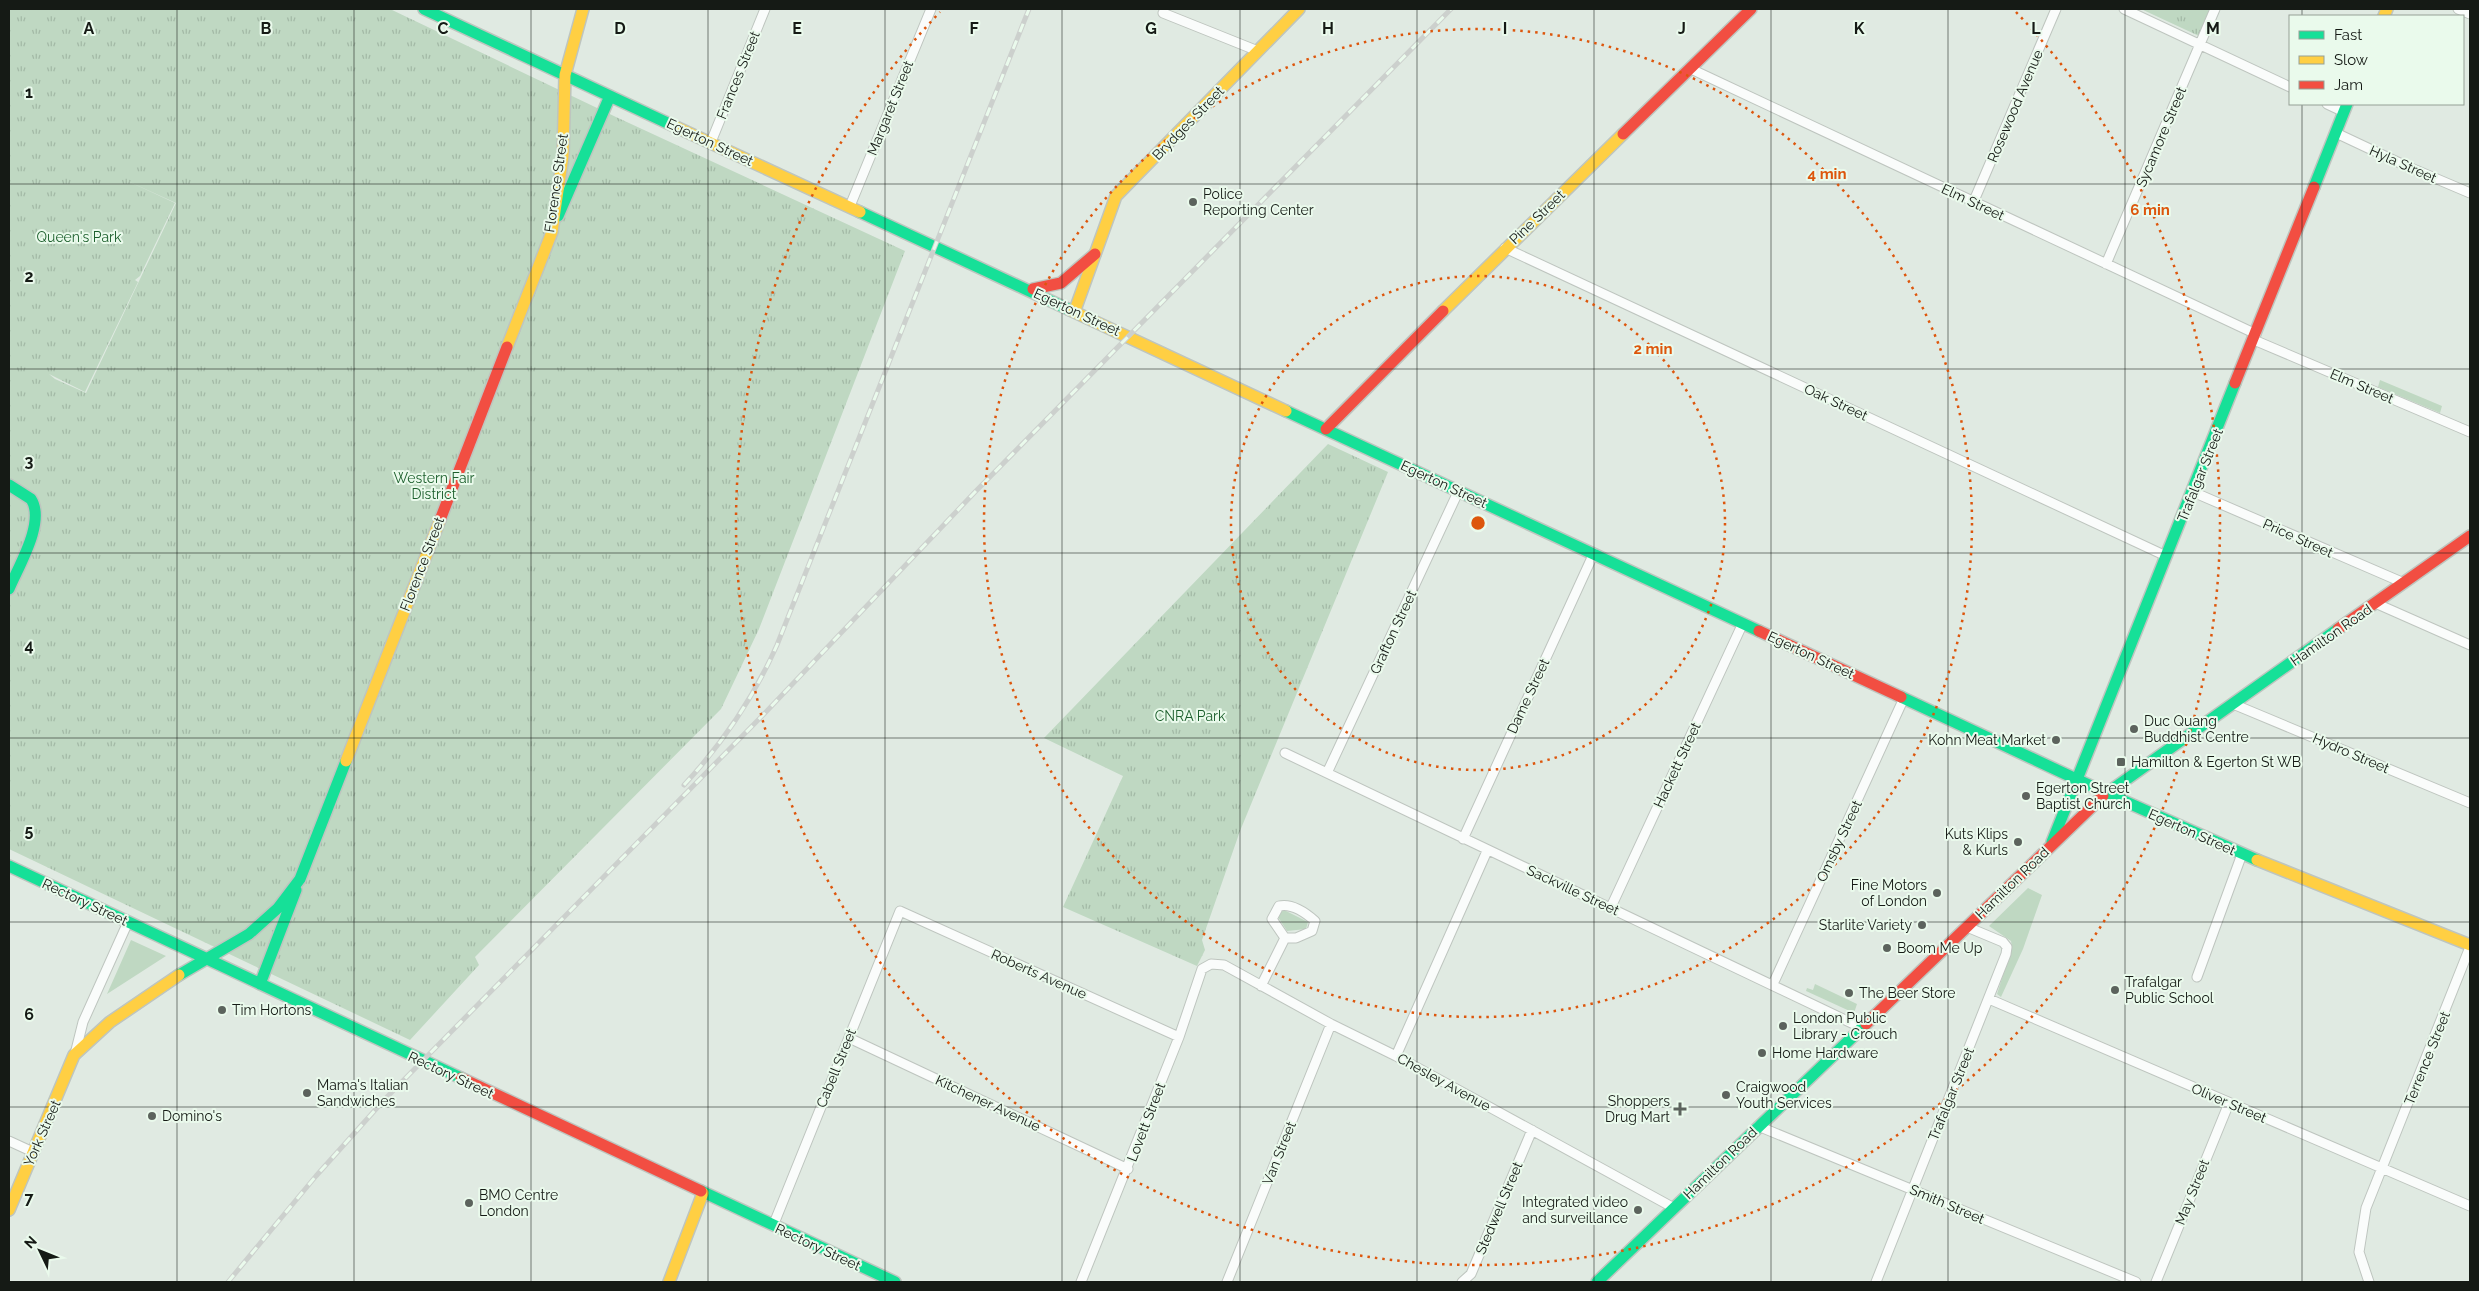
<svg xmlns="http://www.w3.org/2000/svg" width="2479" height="1291" viewBox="0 0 2479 1291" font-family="Raleway,sans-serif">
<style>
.grass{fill:#bfd8c2}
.park{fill:url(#park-tufts);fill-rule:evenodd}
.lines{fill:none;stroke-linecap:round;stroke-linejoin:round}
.street-casing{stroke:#bec5bf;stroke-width:11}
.fast-casing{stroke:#bec5bf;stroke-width:14}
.slow-casing{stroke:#bec5bf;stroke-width:14}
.jam-casing{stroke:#bec5bf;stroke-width:14}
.street{stroke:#fafcfb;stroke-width:9}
.fast{stroke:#16e098;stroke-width:11}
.slow{stroke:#ffcf43;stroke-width:11}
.jam{stroke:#f24e42;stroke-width:11}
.rail-casing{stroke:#ccd0cd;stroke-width:5}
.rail{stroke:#eafaec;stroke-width:3;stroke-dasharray:9;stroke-linecap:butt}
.grid{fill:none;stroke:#151a15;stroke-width:1;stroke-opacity:0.55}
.ring{fill:none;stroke:#dd560c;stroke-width:2.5;stroke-dasharray:2.5 5}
.poi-dot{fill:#5c635d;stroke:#eafaec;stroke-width:2}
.labels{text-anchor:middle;stroke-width:4;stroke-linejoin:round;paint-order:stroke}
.street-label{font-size:14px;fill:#151a15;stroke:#eafaec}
.poi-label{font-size:14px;fill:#151a15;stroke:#eafaec;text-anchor:start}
.park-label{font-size:14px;fill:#1c5f2c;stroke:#eafaec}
.grid-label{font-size:16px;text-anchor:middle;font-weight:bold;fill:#151a15;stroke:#eafaec;stroke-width:4;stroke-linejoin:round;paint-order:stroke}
.centre{fill:#dd560c;stroke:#eafaec;stroke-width:2.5}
.ring-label{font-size:15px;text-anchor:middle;font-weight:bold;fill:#dd560c;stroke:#eafaec;stroke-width:4;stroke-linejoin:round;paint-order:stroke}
</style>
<defs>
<pattern id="park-tufts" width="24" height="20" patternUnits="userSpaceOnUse" patternTransform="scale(1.25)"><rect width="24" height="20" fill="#bfd8c2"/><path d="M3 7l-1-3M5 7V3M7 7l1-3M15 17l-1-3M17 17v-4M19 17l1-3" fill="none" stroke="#a3b9a6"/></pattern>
</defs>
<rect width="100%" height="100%" fill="#e0eae2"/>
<!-- grass -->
<path class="grass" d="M2380 380 2442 406 2440 413 2378 387Z
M2028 888 2042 895 2023 949 2001 997 1997 994 2012 947 2011 941 1989 926Z
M1284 910 1308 922 1306 929 1287 931 1278 917 1279 913Z
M131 940 166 956 107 994Z
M1815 984 1857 1004 1854 1013 1806 991 1807 988 1813 990Z"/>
<!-- park -->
<path class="park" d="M9 9H390L616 117 905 251 759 629 721 709 475 957 479 965 410 1040 9 849ZM121 178 176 203 86 393 55 379 49 374 85 392 138 282 135 280 140 276 175 203Z
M2141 9H2210L2199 36Z
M1328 444 1388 472 1240 831 1202 940 1205 950 1197 966 1063 907 1123 776 1044 738Z"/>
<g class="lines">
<defs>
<path id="street" d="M2124 9 2290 87
M2458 9 2470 14
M1163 13 1258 51
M1691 69 2256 334
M2327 104 2344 112
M2336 133 2404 165 2470 193
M711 142 765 9
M1973 203 2056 9
M850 206 931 9
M1505 248 2166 556
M2106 264 2215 9
M2254 340 2470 432
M2193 492 2404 583
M2375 603 2470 645
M2233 704 2470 803
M1285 753 1862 1028
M1327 773 1459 490
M1463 839 1594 553
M1611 907 1743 623
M2197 977 2242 854
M1773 984 1904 698
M1261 986 1285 938H1296L1312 931 1315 921C1306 913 1292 903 1279 906L1272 919 1285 938
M1989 999 2470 1206
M849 1038 1128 1169
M75 1054 83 1022 128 922
M1396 1056 1487 851
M1758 1126 2136 1282
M9 1141 33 1152
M773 1226 900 911 1179 1037
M1081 1282 1179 1037 1202 969 1211 964 1224 965 1331 1024 1396 1056 1674 1208
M1227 1282 1331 1024
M1462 1282 1471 1274 1532 1130
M1876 1282 2006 954 2007 947 2003 942 1967 927
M2156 1282 2229 1103
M2369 1282 2359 1252 2366 1208 2470 947"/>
<path id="fast" d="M424 9 676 127
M2314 187 2347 104
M860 212 1070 310
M558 216 610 96
M1286 411 1759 631
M9 485 31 499C46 522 18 567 9 589
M1901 697 2106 793 2257 860
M2103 796 2338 629
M2052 842 2235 383
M9 866 461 1078
M179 975 249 934 278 908 300 879 346 761
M260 984 296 890
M701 1191 895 1282
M1597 1282 1866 1024"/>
<path id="slow" d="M2384 16 2387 9
M676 127 860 212
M1070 310 1286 411
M1075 310 1116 196 1299 9
M1443 311 1623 134
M507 347 552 232 563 156 565 75 583 9
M346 761 440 520
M2257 860 2470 945
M9 1210 74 1055 110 1022 179 975
M669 1282 703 1193"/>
<path id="jam" d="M1623 134 1751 9
M1033 289 1061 283 1095 254
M2235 383 2314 187
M1326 429 1443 311
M440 520 507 347
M2338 629 2470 536
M1759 631 1901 697
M1866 1024 2103 796
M461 1078 701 1191"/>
</defs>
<!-- street casing -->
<use href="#street" class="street-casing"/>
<!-- fast casing -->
<use href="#fast" class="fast-casing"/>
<!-- slow casing -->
<use href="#slow" class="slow-casing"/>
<!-- jam casing -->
<use href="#jam" class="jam-casing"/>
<!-- street -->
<use href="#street" class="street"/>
<!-- fast -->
<use href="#fast" class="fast"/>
<!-- slow -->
<use href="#slow" class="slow"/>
<!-- jam -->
<use href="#jam" class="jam"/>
<defs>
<path id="rail" d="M684 785C723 743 754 697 777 645L1029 9
M228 1282 316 1176 385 1099 763 715 975 492 1451 9"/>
</defs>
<!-- rail casing -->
<use href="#rail" class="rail-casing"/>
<!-- rail -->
<use href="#rail" class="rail"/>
</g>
<!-- grid -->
<path class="grid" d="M177 9V1282M354 9V1282M531 9V1282M708 9V1282M885 9V1282M1062 9V1282M1240 9V1282M1417 9V1282M1594 9V1282M1771 9V1282M1948 9V1282M2125 9V1282M2302 9V16M2302 104V1282M9 184H2470M9 369H2470M9 553H2470M9 738H2470M9 922H2470M9 1107H2470"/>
<!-- distance rings -->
<g class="ring">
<circle cx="1478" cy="523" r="247"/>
<circle cx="1478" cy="523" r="494"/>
<path d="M2016 12A742 742 0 1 1 940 12"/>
</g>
<!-- markers -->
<g class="poi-dot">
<circle cx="1193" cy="202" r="5"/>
<circle cx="2134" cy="729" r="5"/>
<circle cx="2056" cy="740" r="5"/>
<rect x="2116" y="757" width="10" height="10" rx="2.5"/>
<circle cx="2026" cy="796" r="5"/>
<circle cx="2018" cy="842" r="5"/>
<circle cx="1937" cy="893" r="5"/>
<circle cx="1922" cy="925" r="5"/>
<circle cx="1887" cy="948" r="5"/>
<circle cx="2115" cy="990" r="5"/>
<circle cx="1849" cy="993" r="5"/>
<circle cx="222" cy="1010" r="5"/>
<circle cx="1783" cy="1026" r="5"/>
<circle cx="1762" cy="1053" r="5"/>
<circle cx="307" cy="1093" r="5"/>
<circle cx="1726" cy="1095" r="5"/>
<path d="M1677.5 1101.5h5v5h5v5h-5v5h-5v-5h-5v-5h5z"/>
<circle cx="152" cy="1116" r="5"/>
<circle cx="469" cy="1203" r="5"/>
<circle cx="1638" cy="1210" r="5"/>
</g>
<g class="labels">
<!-- street labels -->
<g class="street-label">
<text transform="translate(738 75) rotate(-68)" y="5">Frances Street</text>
<text transform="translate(2015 106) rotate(-67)" y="5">Rosewood Avenue</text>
<text transform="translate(890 108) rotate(-68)" y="5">Margaret Street</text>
<text transform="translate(1188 123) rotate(-46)" y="5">Brydges Street</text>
<text transform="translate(2161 137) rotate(-67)" y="5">Sycamore Street</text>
<text transform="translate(710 142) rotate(25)" y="5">Egerton Street</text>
<text transform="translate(2403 164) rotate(24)" y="5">Hyla Street</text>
<text transform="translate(556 183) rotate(-82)" y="5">Florence Street</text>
<text transform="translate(1973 202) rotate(25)" y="5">Elm Street</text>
<text transform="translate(1537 217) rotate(-44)" y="5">Pine Street</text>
<text transform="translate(1077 312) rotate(25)" y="5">Egerton Street</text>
<text transform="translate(2362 386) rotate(23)" y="5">Elm Street</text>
<text transform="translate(1836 402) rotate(25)" y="5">Oak Street</text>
<text transform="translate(2200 475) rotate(-68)" y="5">Trafalgar Street</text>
<text transform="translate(1444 484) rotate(25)" y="5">Egerton Street</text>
<text transform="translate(2298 538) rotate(24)" y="5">Price Street</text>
<text transform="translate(422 564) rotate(-69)" y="5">Florence Street</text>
<text transform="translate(1393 632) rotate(-65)" y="5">Grafton Street</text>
<text transform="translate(2331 635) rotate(-35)" y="5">Hamilton Road</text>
<text transform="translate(1811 655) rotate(25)" y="5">Egerton Street</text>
<text transform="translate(1528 696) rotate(-65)" y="5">Dame Street</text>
<text transform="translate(2351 753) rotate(23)" y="5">Hydro Street</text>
<text transform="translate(1677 765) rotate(-65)" y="5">Hackett Street</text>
<text transform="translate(2192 832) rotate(24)" y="5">Egerton Street</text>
<text transform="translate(1839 841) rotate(-65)" y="5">Omsby Street</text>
<text transform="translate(2012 883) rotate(-44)" y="5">Hamilton Road</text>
<text transform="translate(1573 890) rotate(25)" y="5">Sackville Street</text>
<text transform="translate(85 902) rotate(25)" y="5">Rectory Street</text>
<text transform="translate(1039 974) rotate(24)" y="5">Roberts Avenue</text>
<text transform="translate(2427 1058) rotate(-68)" y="5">Terrence Street</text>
<text transform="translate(836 1068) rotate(-68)" y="5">Cabell Street</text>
<text transform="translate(451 1075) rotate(25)" y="5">Rectory Street</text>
<text transform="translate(1444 1082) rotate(29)" y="5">Chesley Avenue</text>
<text transform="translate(1951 1094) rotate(-68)" y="5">Trafalgar Street</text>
<text transform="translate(988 1103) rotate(25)" y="5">Kitchener Avenue</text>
<text transform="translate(2229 1103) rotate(23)" y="5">Oliver Street</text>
<text transform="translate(1146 1122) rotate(-69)" y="5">Lovett Street</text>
<text transform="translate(42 1133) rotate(-66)" y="5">York Street</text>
<text transform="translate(1279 1153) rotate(-68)" y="5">Van Street</text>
<text transform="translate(1720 1163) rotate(-44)" y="5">Hamilton Road</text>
<text transform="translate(2192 1192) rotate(-68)" y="5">May Street</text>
<text transform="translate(1947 1204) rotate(23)" y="5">Smith Street</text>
<text transform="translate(1499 1208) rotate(-67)" y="5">Stedwell Street</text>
<text transform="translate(818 1247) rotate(25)" y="5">Rectory Street</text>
</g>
<!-- poi labels -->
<g class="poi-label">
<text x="1203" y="199">Police<tspan x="1203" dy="16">Reporting Center</tspan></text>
<text x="2144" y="726">Duc Quang<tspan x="2144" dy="16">Buddhist Centre</tspan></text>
<text x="2046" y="745" text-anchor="end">Kohn Meat Market</text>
<text x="2131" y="767">Hamilton &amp; Egerton St WB</text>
<text x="2036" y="793">Egerton Street<tspan x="2036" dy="16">Baptist Church</tspan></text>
<text x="2008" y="839" text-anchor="end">Kuts Klips<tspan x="2008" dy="16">&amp; Kurls</tspan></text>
<text x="1927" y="890" text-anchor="end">Fine Motors<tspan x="1927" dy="16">of London</tspan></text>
<text x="1912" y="930" text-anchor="end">Starlite Variety</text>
<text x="1897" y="953">Boom Me Up</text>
<text x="2125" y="987">Trafalgar<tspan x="2125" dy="16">Public School</tspan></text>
<text x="1859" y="998">The Beer Store</text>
<text x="232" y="1015">Tim Hortons</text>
<text x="1793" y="1023">London Public<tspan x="1793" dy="16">Library - Crouch</tspan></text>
<text x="1772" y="1058">Home Hardware</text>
<text x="317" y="1090">Mama's Italian<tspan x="317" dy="16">Sandwiches</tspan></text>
<text x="1736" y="1092">Craigwood<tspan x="1736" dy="16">Youth Services</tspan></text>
<text x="1670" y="1106" text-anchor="end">Shoppers<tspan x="1670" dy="16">Drug Mart</tspan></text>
<text x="162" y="1121">Domino's</text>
<text x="479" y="1200">BMO Centre<tspan x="479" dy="16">London</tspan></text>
<text x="1628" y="1207" text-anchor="end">Integrated video<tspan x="1628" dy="16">and surveillance</tspan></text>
</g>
<!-- park labels -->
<g class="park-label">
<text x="79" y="242">Queen's Park</text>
<text x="434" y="483">Western Fair<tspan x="434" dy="16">District</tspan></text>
<text x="1190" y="721">CNRA Park</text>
</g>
</g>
<g class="grid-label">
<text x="89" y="34">A</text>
<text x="266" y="34">B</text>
<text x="443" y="34">C</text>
<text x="620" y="34">D</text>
<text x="797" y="34">E</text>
<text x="974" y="34">F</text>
<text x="1151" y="34">G</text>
<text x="1328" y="34">H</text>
<text x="1505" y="34">I</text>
<text x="1682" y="34">J</text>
<text x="1859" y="34">K</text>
<text x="2036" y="34">L</text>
<text x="2213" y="34">M</text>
<text x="29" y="98">1</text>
<text x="29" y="282">2</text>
<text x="29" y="467">3</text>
<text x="29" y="651">4</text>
<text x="29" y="836">5</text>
<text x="29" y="1020">6</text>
<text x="29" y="1204">7</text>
</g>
<circle cx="1478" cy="523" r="8" class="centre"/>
<g class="ring-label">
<text x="1827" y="179">4 min</text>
<text x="2150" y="215">6 min</text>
<text x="1653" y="354">2 min</text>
</g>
<!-- border -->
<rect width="2479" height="1291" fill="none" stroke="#151a15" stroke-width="20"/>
<!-- legend -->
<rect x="2289" y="15" width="175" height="90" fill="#eafaec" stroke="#95a096"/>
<rect x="2299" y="31" width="25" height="8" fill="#16e098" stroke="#95a096"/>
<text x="2334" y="40" font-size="15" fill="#151a15">Fast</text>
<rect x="2299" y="56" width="25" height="8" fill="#ffcf43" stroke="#95a096"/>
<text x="2334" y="65" font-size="15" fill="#151a15">Slow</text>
<rect x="2299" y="81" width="25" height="8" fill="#f24e42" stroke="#95a096"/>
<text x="2334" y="90" font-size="15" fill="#151a15">Jam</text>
<!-- north arrow -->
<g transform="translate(40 1251) rotate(313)" stroke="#eafaec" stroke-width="4" paint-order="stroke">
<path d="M0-4L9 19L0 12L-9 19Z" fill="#151a15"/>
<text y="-8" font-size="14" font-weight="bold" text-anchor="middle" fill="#151a15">N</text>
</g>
</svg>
